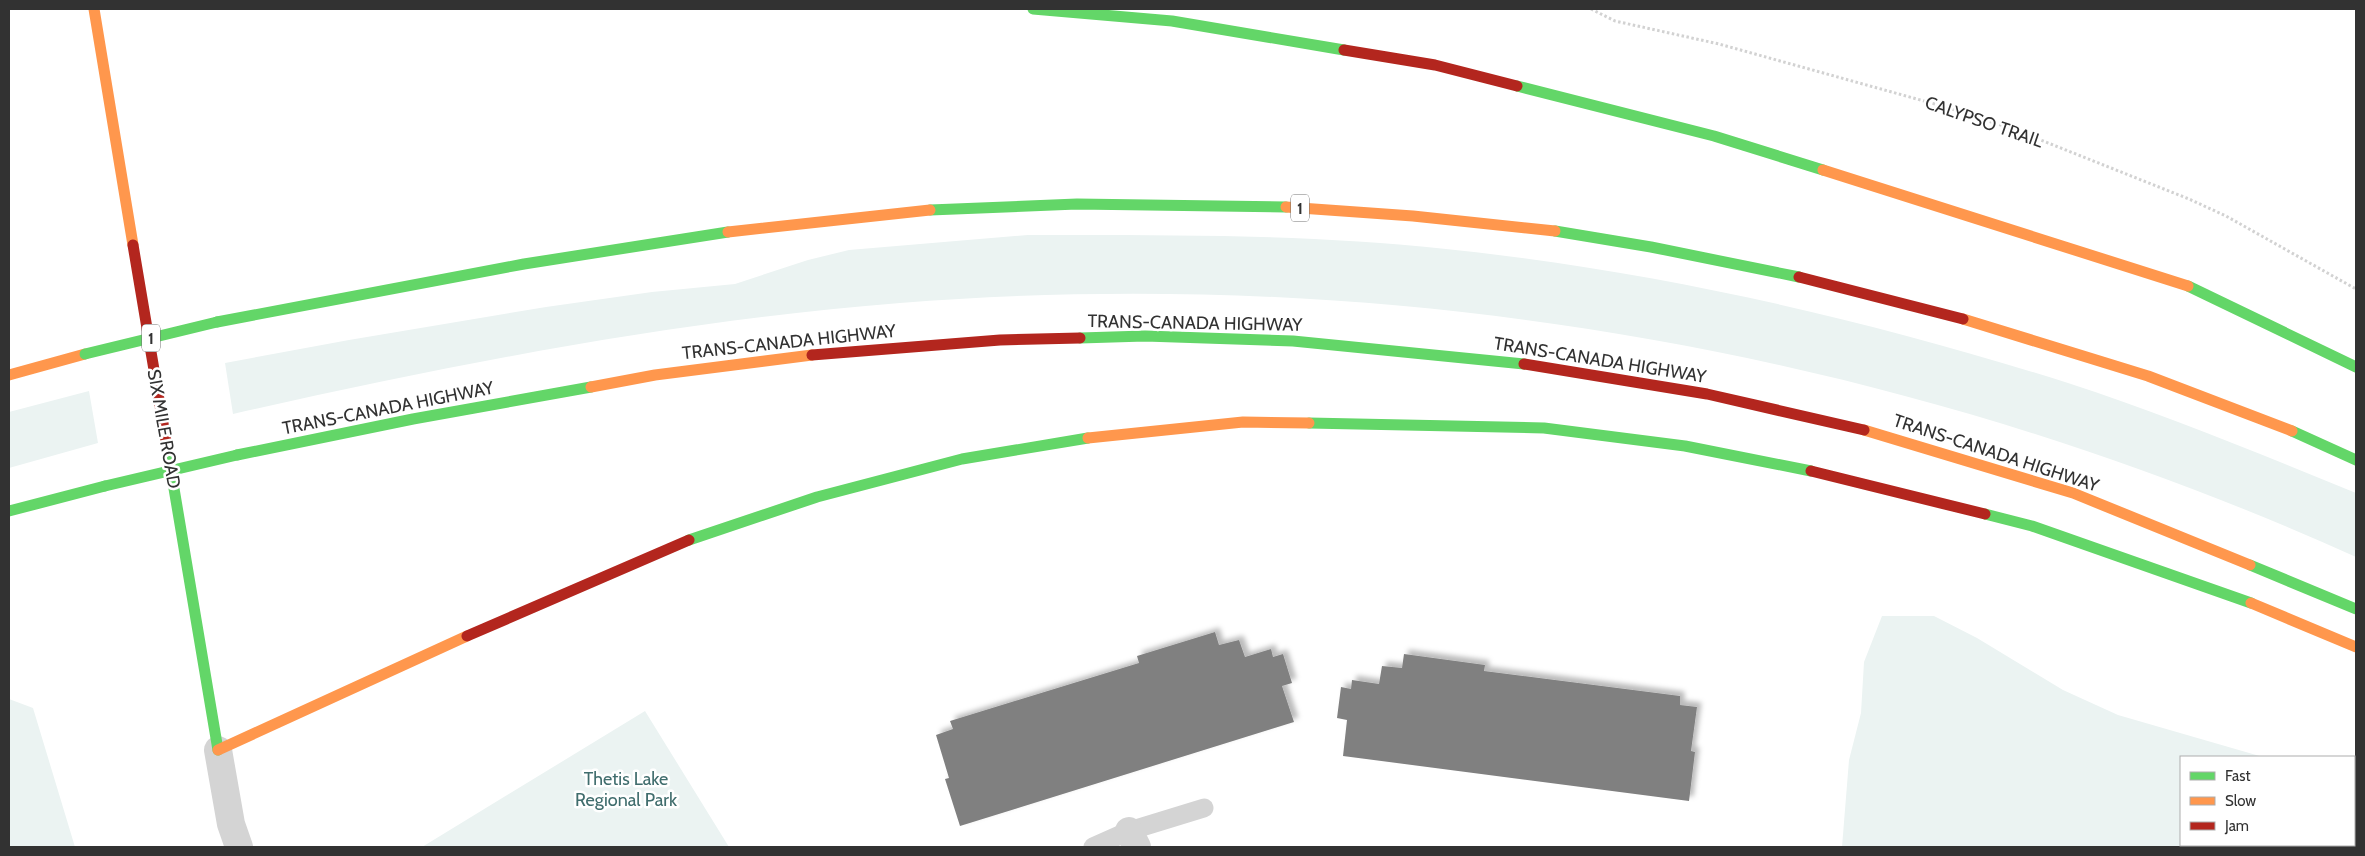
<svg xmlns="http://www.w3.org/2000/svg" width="2365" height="856" viewBox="0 0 2365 856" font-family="Cabin,sans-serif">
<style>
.green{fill:#ebf3f2}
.building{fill:#808080;filter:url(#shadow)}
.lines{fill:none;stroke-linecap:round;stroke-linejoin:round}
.path{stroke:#d2d2d2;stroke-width:3;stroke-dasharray:2.5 2.5;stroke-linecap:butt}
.lane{stroke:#d4d4d4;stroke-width:19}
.street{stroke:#d4d4d4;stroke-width:28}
.fast{stroke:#63d668;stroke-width:11}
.slow{stroke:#ff974d;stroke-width:11}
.jam{stroke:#b3261e;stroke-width:11}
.fast-bridge{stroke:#63d668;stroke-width:11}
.labels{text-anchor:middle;stroke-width:5;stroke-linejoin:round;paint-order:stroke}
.shield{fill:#fff;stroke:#707070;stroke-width:1}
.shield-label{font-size:16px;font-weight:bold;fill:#323232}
.street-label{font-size:18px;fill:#323232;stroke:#fff}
.park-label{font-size:18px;fill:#406d6d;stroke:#fff}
</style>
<defs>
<filter id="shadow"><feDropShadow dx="4.5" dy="-4.5" stdDeviation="2.5" flood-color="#0004"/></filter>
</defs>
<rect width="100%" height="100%" fill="#fff"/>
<!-- green -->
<path class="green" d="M1028 235C1167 235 1308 234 1446 249 1657 271 1866 319 2068 383 2166 415 2261 454 2356 493V557C1902 352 1397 263 900 303 675 321 453 364 233 414L225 363 349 340 546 307 652 292 735 284 808 260 849 250Z
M89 391 98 443 9 468V412Z
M1882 616H1934L1977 638 2063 690 2118 715 2263 757H2181V845H2354V785L2356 786V847H1842L1849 760 1861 713 1864 662Z
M9 699 33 708 75 847H9Z
M645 711 729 847H422Z"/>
<!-- building -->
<path class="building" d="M1215 632 1219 645 1239 640 1245 657 1271 649 1273 657 1283 654 1292 683 1282 686 1294 722 960 826 945 779 949 778 936 735 953 729 950 721 1139 663 1137 656Z
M1404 654 1485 665 1484 671 1680 696V705L1697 707 1691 751 1695 752 1689 801 1343 756 1347 720 1337 718 1341 687 1351 689 1352 680 1379 684 1382 666 1402 668Z"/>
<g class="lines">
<!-- path -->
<path class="path" d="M1591 9 1615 21 1719 44 1942 106 2013 129 2189 199 2226 216 2356 289"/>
<!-- lane -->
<path class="lane" d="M1093 847 1129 831 1204 808"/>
<!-- street -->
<path class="street" d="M218 750 231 824 239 847
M1129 831 1137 847"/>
<!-- fast -->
<path class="fast" d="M1033 9 1172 21 1344 50
M1517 86 1714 136 1823 170
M930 210 1077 204 1286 207
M1555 231 1651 247 1799 277
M2188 286 2356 367
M217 322 524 264 728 232
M1080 338 1145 336 1293 341 1524 364
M1309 423 1544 428 1685 446 1811 471
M2292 431 2356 460
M166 441 218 750
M237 455 413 419 591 387
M9 511 105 486
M1985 514 2032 526 2251 603
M689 540 817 497 962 459 1088 438
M2250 565 2356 609"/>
<!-- slow -->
<path class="slow" d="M94 9 133 245
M1823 170 2188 286
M1286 207 1413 216 1555 231
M728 232 930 210
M1963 319 2148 376 2292 431
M9 375 85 354
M591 387 655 375 812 355
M1864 430 2073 493 2250 565
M1088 438 1243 422 1309 423
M2251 603 2356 647
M218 750 467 636"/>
<!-- jam -->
<path class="jam" d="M1344 50 1435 65 1517 86
M133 245 166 441
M1799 277 1963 319
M812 355 1000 340 1080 338
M1524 364 1707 394 1864 430
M1811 471 1985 514
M467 636 689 540"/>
<!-- fast-bridge -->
<path class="fast-bridge" d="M85 354 217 322
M105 486 237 455"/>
</g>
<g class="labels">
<!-- shield labels -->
<g class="shield">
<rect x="1291" y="194.5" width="18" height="27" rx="4"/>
<rect x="142" y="324.5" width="18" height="27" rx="4"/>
</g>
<g class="shield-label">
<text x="1300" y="214">1</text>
<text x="151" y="344">1</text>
</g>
<!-- street labels -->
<g class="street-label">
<text transform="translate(1984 122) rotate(19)" y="6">CALYPSO TRAIL</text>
<text transform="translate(1195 323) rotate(1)" y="6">TRANS-CANADA HIGHWAY</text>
<text transform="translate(789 342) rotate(-6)" y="6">TRANS-CANADA HIGHWAY</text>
<text transform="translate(1600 360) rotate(9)" y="6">TRANS-CANADA HIGHWAY</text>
<text transform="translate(388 408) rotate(-11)" y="6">TRANS-CANADA HIGHWAY</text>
<text transform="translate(164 429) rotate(80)" y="6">SIX MILE ROAD</text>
<text transform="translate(1996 453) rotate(18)" y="6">TRANS-CANADA HIGHWAY</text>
</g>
<!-- park labels -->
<g class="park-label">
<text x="626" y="785">Thetis Lake<tspan x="626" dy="21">Regional Park</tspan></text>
</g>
</g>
<!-- border -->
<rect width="2365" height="856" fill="none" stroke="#323232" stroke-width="20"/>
<!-- legend -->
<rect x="2180" y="756" width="175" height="90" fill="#ffffff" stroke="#adadad"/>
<rect x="2190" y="772" width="25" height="8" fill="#63d668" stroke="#adadad"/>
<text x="2225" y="781" font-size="15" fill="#323232">Fast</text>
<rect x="2190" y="797" width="25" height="8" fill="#ff974d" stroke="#adadad"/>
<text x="2225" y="806" font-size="15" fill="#323232">Slow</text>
<rect x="2190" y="822" width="25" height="8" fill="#b3261e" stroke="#adadad"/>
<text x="2225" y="831" font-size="15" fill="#323232">Jam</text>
</svg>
